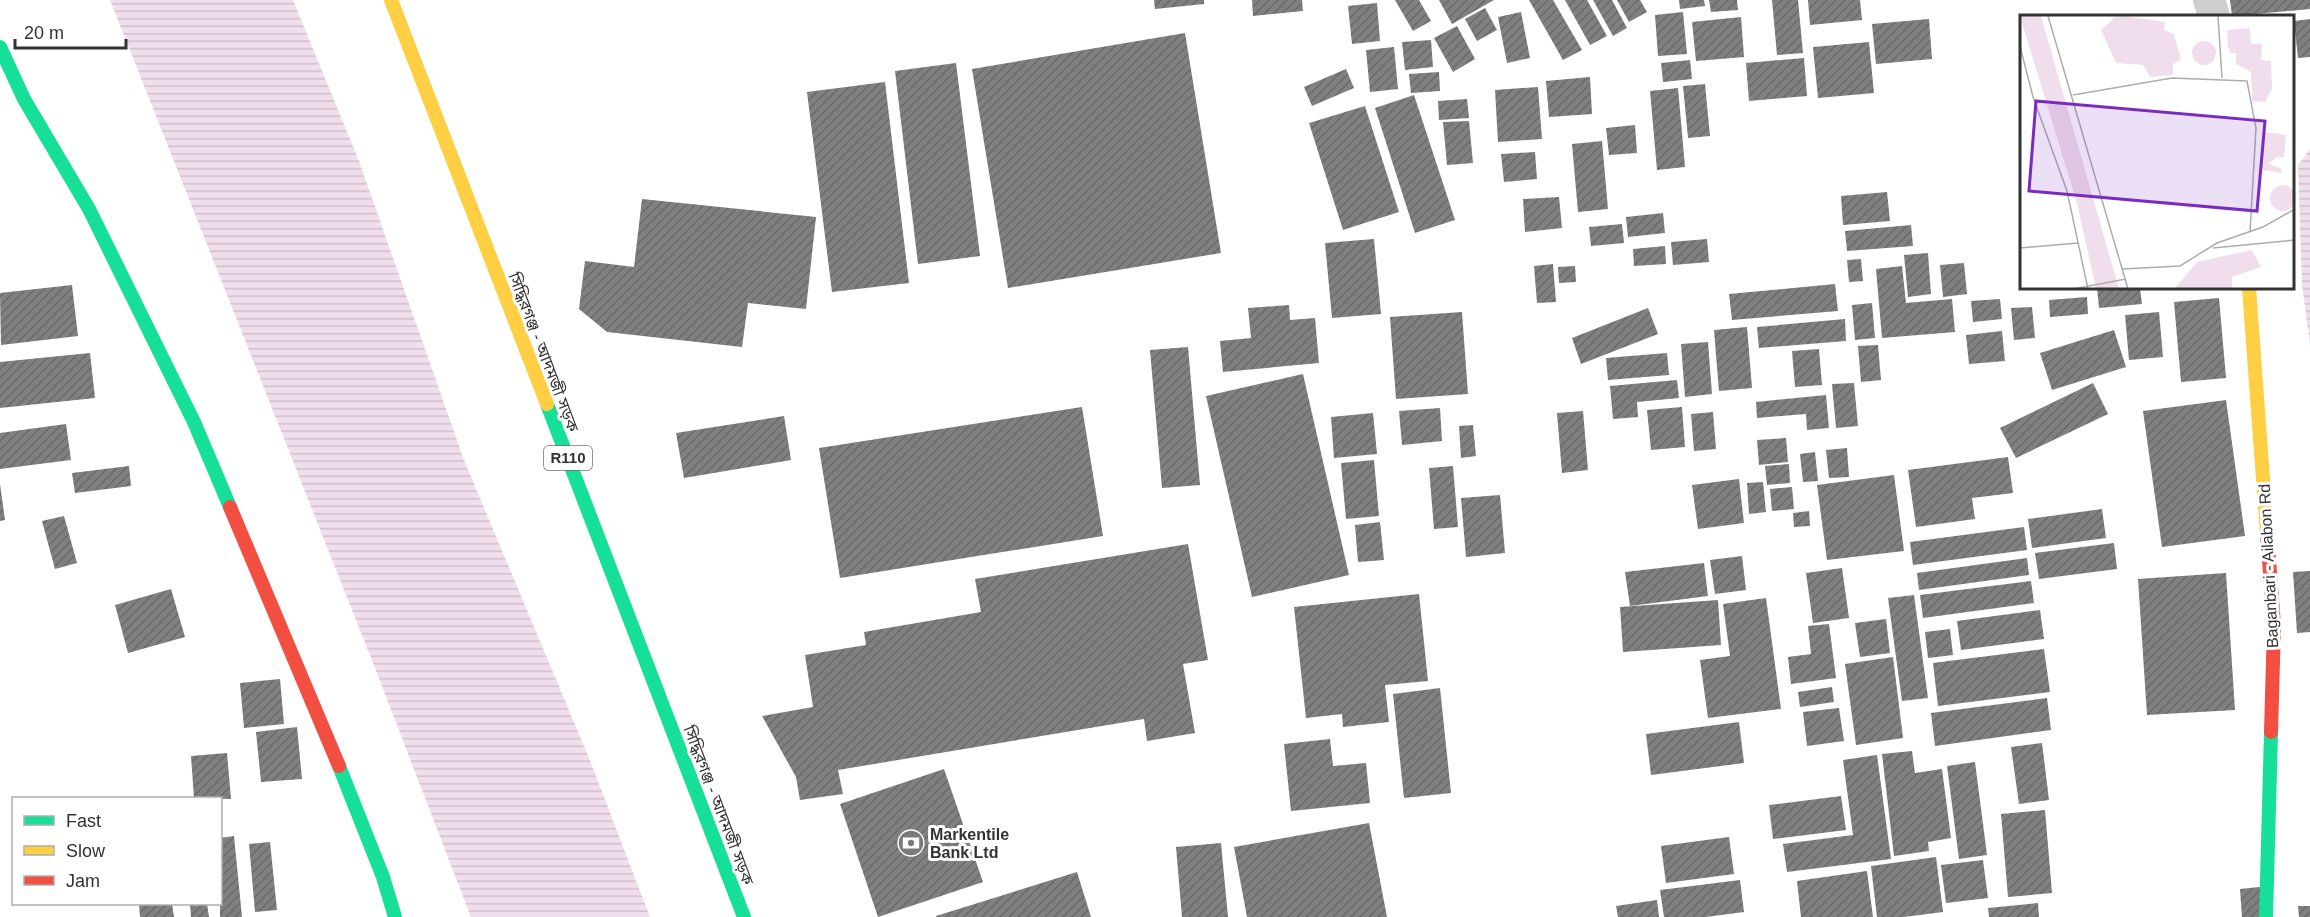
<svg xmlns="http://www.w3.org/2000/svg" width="2310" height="917" viewBox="0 0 2310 917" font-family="Helvetica,'Noto Sans Bengali',sans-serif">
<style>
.water{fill:url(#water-rules)}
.building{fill:url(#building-hatch)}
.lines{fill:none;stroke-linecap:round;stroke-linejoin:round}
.street{stroke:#cfcfcf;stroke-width:32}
.fast{stroke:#16e098;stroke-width:14}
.slow{stroke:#ffcf43;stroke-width:14}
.jam{stroke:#f24e42;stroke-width:14}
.labels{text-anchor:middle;stroke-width:6;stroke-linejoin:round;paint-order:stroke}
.shield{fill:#fff;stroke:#707070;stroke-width:1.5}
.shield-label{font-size:15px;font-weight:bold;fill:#323232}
.street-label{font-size:16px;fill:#323232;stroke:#fff}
.poi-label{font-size:16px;font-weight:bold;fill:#323232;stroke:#fff;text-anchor:start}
.inset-road{fill:none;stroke:#adadad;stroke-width:1.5}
.view{fill:#7b2cbf;fill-opacity:0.15;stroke:#7b2cbf;stroke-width:3}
.inset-edge{fill:none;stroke:#323232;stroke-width:3}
</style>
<defs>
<pattern id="water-rules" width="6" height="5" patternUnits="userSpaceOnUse" patternTransform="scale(1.5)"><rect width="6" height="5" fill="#f1deec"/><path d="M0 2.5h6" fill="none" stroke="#cfbfcb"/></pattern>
<pattern id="building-hatch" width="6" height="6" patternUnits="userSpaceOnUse" patternTransform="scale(1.5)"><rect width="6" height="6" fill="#808080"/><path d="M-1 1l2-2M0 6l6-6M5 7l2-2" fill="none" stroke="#696969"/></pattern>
</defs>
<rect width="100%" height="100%" fill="#fff"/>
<!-- water -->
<path class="water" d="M110 0H293L359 161 464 460 589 758 650 917H471L375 668Z
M2310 149V344L2302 285 2298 165Z"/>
<!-- building -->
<path class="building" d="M1154 0H1204V4L1155 9Z
M1252 0H1302L1303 11 1253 16Z
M1395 0H1419L1431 21 1413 31Z
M1439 0H1494L1452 24Z
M1529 0H1553L1582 50 1563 60Z
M1565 0H1587L1607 36 1590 45Z
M1593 0H1612L1627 28 1613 36Z
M1617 0H1640L1647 12 1629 22Z
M1679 0H1704L1705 6 1680 9Z
M1709 0H1737L1738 10 1711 12Z
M1772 0H1798L1803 53 1777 55Z
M1808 0H1860L1862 20 1810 25Z
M2230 0H2310V9L2232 16Z
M1377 3 1380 41 1352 44 1348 6Z
M1485 8 1497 30 1477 41 1465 19Z
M1521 12 1530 58 1507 63 1498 17Z
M1683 12 1687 54 1658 56 1655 15Z
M1741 17 1744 57 1696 61 1692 22Z
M1929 19 1932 59 1876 64 1872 24Z
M2310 19V57L2298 58 2294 21Z
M1457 26 1475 59 1453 72 1434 38Z
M1185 33 1221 253 1008 288 972 69Z
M1431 40 1433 67 1405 70 1402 42Z
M1869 42 1874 93 1818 98 1813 47Z
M1394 47 1398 89 1370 92 1366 50Z
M1804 58 1807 96 1749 101 1746 63Z
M1690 60 1692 79 1663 82 1661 63Z
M956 63 980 256 918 264 895 71Z
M1346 69 1354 88 1312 106 1304 87Z
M1439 72 1440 91 1411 93 1409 74Z
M1590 77 1592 114 1549 117 1546 81Z
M885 82 909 283 832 292 807 92Z
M1705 84 1710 136 1688 138 1683 86Z
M1538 87 1542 139 1498 142 1495 90Z
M1678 88 1685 167 1657 170 1650 91Z
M1414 95 1455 220 1415 233 1375 108Z
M1467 99 1469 118 1439 120 1438 101Z
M1365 106 1399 212 1343 230 1309 123Z
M1469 121 1473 163 1447 165 1443 122Z
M1635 125 1637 153 1609 155 1606 128Z
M1602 141 1608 209 1578 212 1572 144Z
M1535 152 1537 179 1504 182 1501 154Z
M1887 192 1890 221 1843 225 1841 196Z
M1559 197 1562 228 1525 232 1523 199Z
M642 199 816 217 806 309 748 303 742 347 607 332 579 309 585 261 634 267Z
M1663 213 1665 233 1628 237 1626 217Z
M1622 224 1624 243 1591 246 1589 227Z
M1911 225 1913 246 1847 251 1845 231Z
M1374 239 1381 314 1332 318 1325 243Z
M1707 239 1709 262 1673 265 1671 242Z
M1665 246 1666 264 1634 266 1633 249Z
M1928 253 1931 294 1908 297 1904 255Z
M1861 259 1863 281 1849 282 1847 260Z
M1964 263 1967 294 1943 297 1940 265Z
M1553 264 1556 302 1537 303 1534 266Z
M1575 266 1576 282 1559 283 1558 267Z
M1902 266 1906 303 1952 299 1955 332 1882 338 1876 269Z
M1835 284 1838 311 1732 320 1729 294Z
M72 285 78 336 1 345 0 293Z
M2097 288H2140L2142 304 2099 308Z
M2087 297 2088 314 2050 317 2049 300Z
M2219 298 2226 378 2181 382 2174 302Z
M2000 299 2002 319 1973 322 1971 301Z
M1872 303 1875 338 1855 340 1852 305Z
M1289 305 1290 320 1315 318 1319 363 1223 372 1220 341 1251 338 1248 308Z
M2032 307 2035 338 2014 340 2011 308Z
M1648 308 1658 334 1581 364 1572 338Z
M1462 312 1468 394 1396 399 1390 317Z
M2159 312 2163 357 2129 360 2125 315Z
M1845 319 1846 341 1759 348 1757 327Z
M1747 327 1752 388 1719 391 1714 330Z
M2114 330 2126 367 2052 390 2040 353Z
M2002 331 2005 361 1969 364 1966 335Z
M1708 342 1712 394 1685 397 1681 344Z
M1878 345 1881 380 1861 382 1858 346Z
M1188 347 1200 485 1162 488 1150 350Z
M1819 349 1822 385 1795 387 1792 351Z
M90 353 95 398 0 408V362Z
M1667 353 1669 375 1608 380 1606 358Z
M1303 374 1349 575 1252 597 1206 396Z
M1677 380 1679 398 1637 402 1638 417 1613 419 1610 386Z
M1854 383 1858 426 1836 428 1832 384Z
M2093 383 2108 414 2016 458 2000 428Z
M1826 395 1829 428 1807 430 1806 414 1757 418 1756 402Z
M2226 400 2245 536 2162 547 2143 411Z
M1082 407 1103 536 840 578 819 448Z
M1682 407 1685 447 1651 450 1647 410Z
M1440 408 1442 441 1402 445 1399 411Z
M1583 411 1588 470 1562 473 1557 413Z
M1713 412 1716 449 1694 451 1691 414Z
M1373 413 1377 454 1334 458 1331 417Z
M784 416 791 460 684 478 676 433Z
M66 424 71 460 0 469V433Z
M1473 425 1476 456 1461 458 1459 426Z
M1786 438 1788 462 1759 465 1757 440Z
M1847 448 1849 477 1829 478 1826 450Z
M1815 452 1818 481 1803 482 1800 454Z
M2008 457 2013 493 1972 498 1975 519 1916 527 1908 470Z
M1374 460 1379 516 1346 519 1341 463Z
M1789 464 1790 483 1767 485 1765 466Z
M129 466 131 486 75 493 72 473Z
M1453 466 1458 527 1434 529 1429 468Z
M1894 475 1904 551 1827 560 1817 485Z
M1739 479 1744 523 1698 529 1692 485Z
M1763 482 1766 512 1749 514 1747 483Z
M0 484 5 520 0 521Z
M1792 487 1794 509 1772 511 1770 489Z
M1500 495 1505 553 1466 557 1461 498Z
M2102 509 2106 538 2032 548 2028 519Z
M1809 511 1810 526 1794 527 1793 513Z
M64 516 77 563 55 569 42 521Z
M1380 522 1384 560 1358 562 1355 525Z
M2024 527 2027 550 1913 565 1910 542Z
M2114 543 2117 569 2039 579 2035 553Z
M1188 544 1208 660 1183 664 1195 733 1147 741 1144 719 838 770 843 794 800 800 796 777 762 716 813 707 805 655 866 645 864 632 981 612 975 579Z
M1742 556 1746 590 1715 594 1710 560Z
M2027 558 2029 575 1919 590 1917 573Z
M1704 563 1708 596 1630 606 1625 572Z
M1842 568 1849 618 1813 623 1806 573Z
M2310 571V632L2297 633 2293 572Z
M2226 573 2235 710 2147 715 2138 579Z
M2031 581 2034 603 1923 618 1920 595Z
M171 589 185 637 128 653 115 605Z
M1419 594 1428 681 1385 685 1389 722 1343 727 1342 714 1306 718 1294 607Z
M1914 595 1928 698 1902 701 1888 598Z
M1766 598 1781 709 1708 718 1700 660 1730 656 1723 604Z
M1718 600 1721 645 1623 652 1620 607Z
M2040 610 2044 639 1961 650 1957 621Z
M1886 619 1890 653 1860 657 1855 623Z
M1829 624 1836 678 1791 684 1788 657 1811 654 1808 626Z
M1950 629 1953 655 1928 658 1925 632Z
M2044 649 2050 692 1938 706 1933 663Z
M1893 657 1903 738 1856 745 1845 664Z
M280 679 284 724 244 728 240 683Z
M1832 687 1834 702 1800 707 1798 692Z
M1440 688 1451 793 1404 798 1393 694Z
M2047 698 2051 730 1935 746 1931 713Z
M1839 708 1844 741 1807 746 1803 712Z
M1739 722 1744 763 1651 775 1646 734Z
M297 727 302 779 261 782 256 732Z
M1330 739 1333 766 1366 763 1370 803 1291 811 1284 744Z
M2042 743 2049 800 2019 804 2011 747Z
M1912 751 1915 773 1942 769 1951 838 1928 842 1929 851 1894 856 1882 754Z
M227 753 231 799 194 798 191 756Z
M1877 755 1891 859 1787 872 1783 844 1853 835 1843 760Z
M1975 762 1987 855 1959 859 1947 766Z
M944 769 983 882 878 917 840 804Z
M1841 796 1846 830 1773 839 1769 805Z
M2045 810 2052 893 2008 897 2001 814Z
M1369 823 1387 917H1247L1234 847Z
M234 836 242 917H220V838Z
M1729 837 1734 874 1666 883 1661 846Z
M270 842 277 910 255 912 249 844Z
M1221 843 1228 917H1182L1176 847Z
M1936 857 1943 912 1904 917H1877L1871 866Z
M1983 860 1988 898 1946 903 1941 865Z
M1867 871 1873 917H1801L1797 881Z
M1077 872 1091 917H936V916Z
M1740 880 1744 912 1706 917H1664L1660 890Z
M2269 886 2271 917H2242L2240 889Z
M1657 900 1659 917H1618L1616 906Z
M2038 903 2039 917H1989L1988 908Z
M139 904H172L174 917H140Z
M190 904H207L209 917H191Z
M2298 906H2310V917H2299Z"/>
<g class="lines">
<!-- street -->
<path class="street" d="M2209 0 2214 16"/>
<!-- fast -->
<path class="fast" d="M0 47 24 99 89 209 194 422 230 507
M547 404 744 917
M339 766 383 877 395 917
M2266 917 2271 732"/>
<!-- slow -->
<path class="slow" d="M391 0 547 404
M2249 288 2267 534"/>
<!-- jam -->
<path class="jam" d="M230 507 339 766
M2267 534 2274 625 2271 732"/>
</g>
<!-- icons -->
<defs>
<symbol id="bank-disc" viewBox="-11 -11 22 22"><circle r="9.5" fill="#7a7a7a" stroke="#fff"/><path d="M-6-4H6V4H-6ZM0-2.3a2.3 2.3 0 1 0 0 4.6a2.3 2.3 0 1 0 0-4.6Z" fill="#fff"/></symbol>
</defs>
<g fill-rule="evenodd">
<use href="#bank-disc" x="896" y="828" width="30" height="30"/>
</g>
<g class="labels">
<!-- shield labels -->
<rect class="shield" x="544" y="446" width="48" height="24" rx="4.5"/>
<g class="shield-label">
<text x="568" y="463">R110</text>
</g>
<!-- street labels -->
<g class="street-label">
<text transform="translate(544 352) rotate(69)" y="6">সিদ্ধিরগঞ্জ - আদমজী সড়ক</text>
<text transform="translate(2268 566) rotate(-93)" y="6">Baganbari - Ailabon Rd</text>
<text transform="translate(719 805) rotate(69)" y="6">সিদ্ধিরগঞ্জ - আদমজী সড়ক</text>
</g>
<!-- poi labels -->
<g class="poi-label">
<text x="930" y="840">Markentile<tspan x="930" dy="18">Bank Ltd</tspan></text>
</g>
</g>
<!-- overview -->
<g transform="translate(2020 15)">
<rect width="274" height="274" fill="#fff"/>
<path d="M0 1H21L99 274H76L57 188ZM104 1 145 7 144 15 154 19 161 45 153 49V60L130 62 123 50 96 48 81 15 95 2ZM230 13 231 29H242L241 45 251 46 252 74 245 87 232 86 231 57 216 49V38H210L208 32 207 15ZM172 38a12 12 0 1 1 24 0a12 12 0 1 1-24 0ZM246 117 266 120 264 142H257L248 149 261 153 262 158 241 155 242 122ZM250 183a13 13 0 1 1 26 0a13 13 0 1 1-26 0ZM232 235 241 252 212 262V274H154L177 247Z" fill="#f1deec"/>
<path class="inset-road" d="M28 1 108 274M198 1 202 63M0 31 13 82 47 176 68 274M53 80 152 63 227 66 236 113 230 217M0 233 58 228M193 233 275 225M102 254 160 251 197 228 243 212 275 194M53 274 106 264"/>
<path class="view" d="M16 86 245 106 237 196 9 176Z"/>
<rect width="274" height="274" class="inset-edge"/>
</g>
<!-- legend -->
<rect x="12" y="797" width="210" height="108" fill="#ffffff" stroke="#adadad" stroke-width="1.5"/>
<rect x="24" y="816" width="30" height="9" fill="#16e098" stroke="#adadad" stroke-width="1.5"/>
<text x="66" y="827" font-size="18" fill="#323232">Fast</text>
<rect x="24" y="846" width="30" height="9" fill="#ffcf43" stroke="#adadad" stroke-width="1.5"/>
<text x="66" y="857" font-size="18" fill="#323232">Slow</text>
<rect x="24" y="876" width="30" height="9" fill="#f24e42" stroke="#adadad" stroke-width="1.5"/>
<text x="66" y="887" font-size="18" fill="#323232">Jam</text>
<!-- scale -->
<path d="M15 39v9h111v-9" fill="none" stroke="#323232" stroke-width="3"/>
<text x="24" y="39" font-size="18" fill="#323232" stroke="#ffffff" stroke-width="4.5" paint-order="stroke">20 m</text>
</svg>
